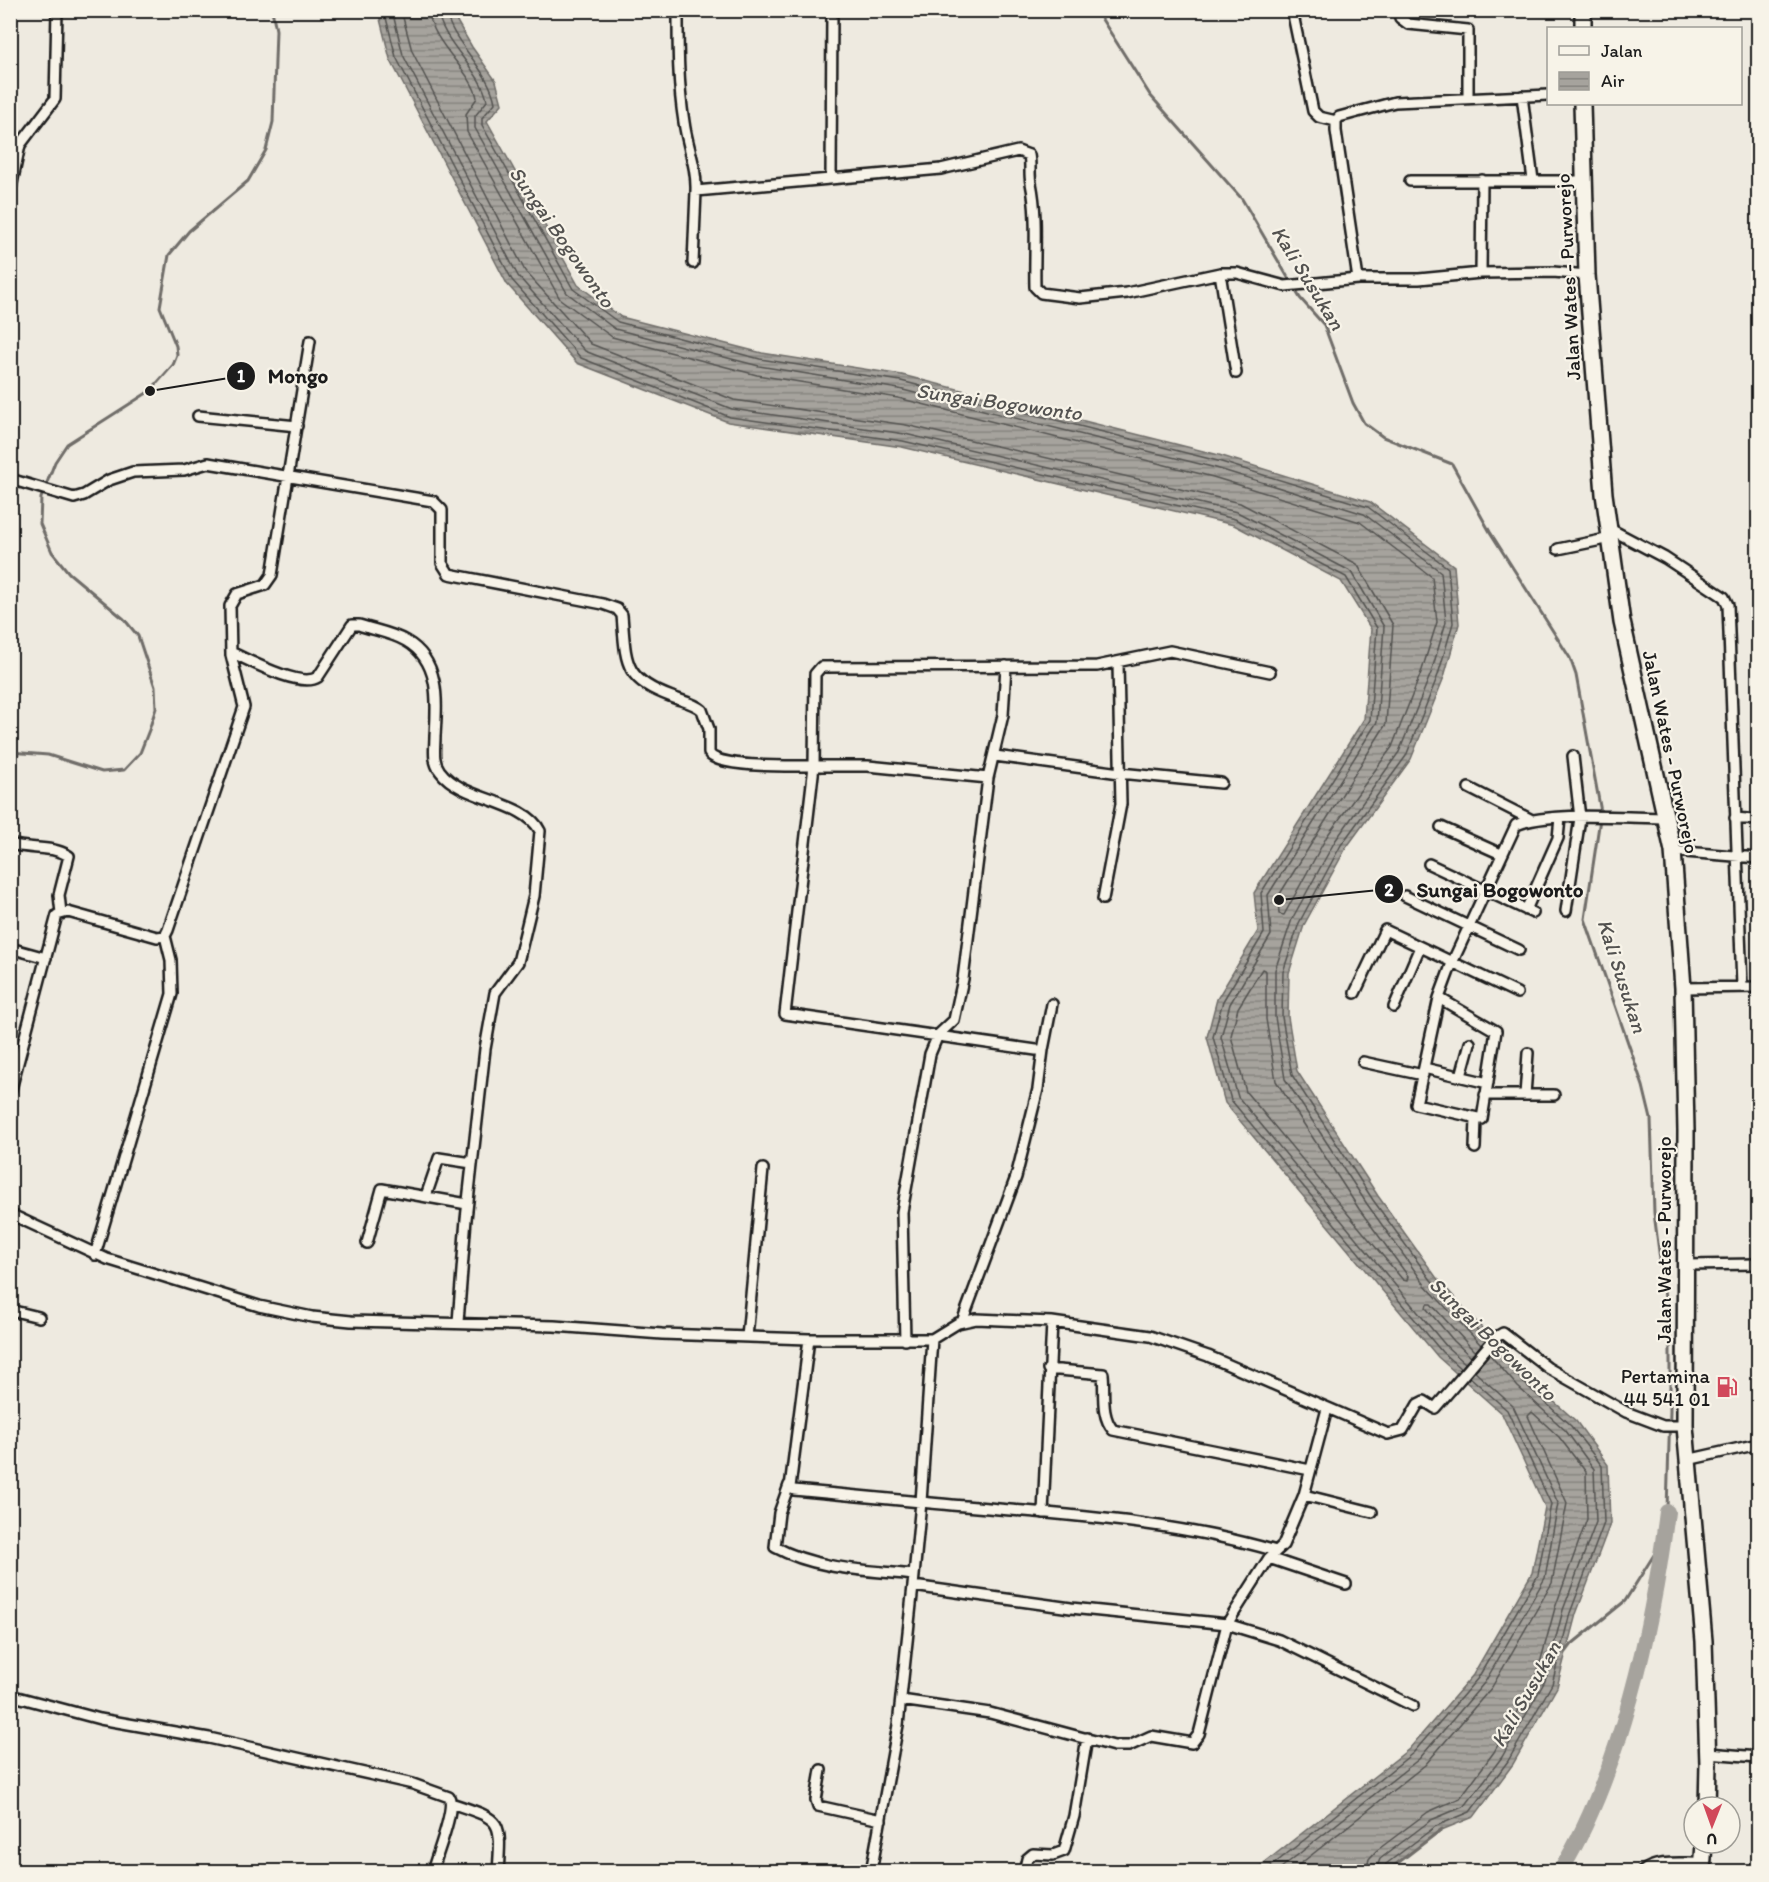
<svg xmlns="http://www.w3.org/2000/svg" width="1769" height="1882" viewBox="0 0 1769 1882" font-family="Itim,sans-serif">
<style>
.water{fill:url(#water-rules);stroke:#6f6d69;stroke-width:1.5}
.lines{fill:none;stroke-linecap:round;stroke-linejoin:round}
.shore{stroke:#535250;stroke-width:1.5}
.stream{stroke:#6f6d69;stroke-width:3}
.river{stroke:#a6a39d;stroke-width:16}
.minor-casing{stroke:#1c1c1c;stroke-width:14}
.trunk-casing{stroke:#1c1c1c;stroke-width:20}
.minor{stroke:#f7f3e8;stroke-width:9}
.trunk{stroke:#f7f3e8;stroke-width:15}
.labels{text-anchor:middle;stroke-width:4.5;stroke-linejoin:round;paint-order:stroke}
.street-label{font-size:20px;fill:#1c1c1c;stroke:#f7f3e8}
.poi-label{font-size:20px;fill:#1c1c1c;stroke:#f7f3e8;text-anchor:end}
.water-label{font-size:21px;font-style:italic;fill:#535250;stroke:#f7f3e8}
.leader{fill:none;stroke:#1c1c1c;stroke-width:2}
.callout-dot{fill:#1c1c1c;stroke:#f7f3e8;stroke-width:2}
.mark-label{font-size:18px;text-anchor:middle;font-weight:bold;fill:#fff}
.callout-label{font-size:21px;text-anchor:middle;font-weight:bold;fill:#1c1c1c;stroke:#f7f3e8;stroke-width:4.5;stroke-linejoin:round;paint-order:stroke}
</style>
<defs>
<pattern id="water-rules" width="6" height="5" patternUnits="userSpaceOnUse" patternTransform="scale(1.5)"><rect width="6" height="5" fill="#a6a39d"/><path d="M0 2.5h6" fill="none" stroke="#86847f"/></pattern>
</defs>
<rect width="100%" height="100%" fill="#eeeae0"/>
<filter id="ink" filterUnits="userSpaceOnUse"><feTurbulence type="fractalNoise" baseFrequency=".0167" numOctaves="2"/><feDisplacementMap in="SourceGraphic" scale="12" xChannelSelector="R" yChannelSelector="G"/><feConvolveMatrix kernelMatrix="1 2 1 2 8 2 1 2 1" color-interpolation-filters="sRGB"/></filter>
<g filter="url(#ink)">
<!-- water -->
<path class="water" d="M378 11H451L472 47 496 81 502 104 487 121 578 285 621 317 762 353 902 375 1219 455 1370 502 1454 566 1459 624 1444 677 1411 759 1346 848 1304 925 1289 973 1288 1017 1297 1071 1378 1196 1436 1277 1527 1378 1576 1421 1608 1465 1610 1524 1576 1614 1557 1687 1513 1764 1474 1817 1439 1831 1386 1871H1254L1409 1749 1473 1675 1532 1573 1545 1507 1502 1414 1438 1357 1225 1103 1207 1037 1217 999 1258 931 1254 893 1364 719 1371 629 1341 581 1234 525 902 447 728 422 577 363 507 284 390 59Z"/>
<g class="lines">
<!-- shore -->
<path class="shore" d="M384 10 396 57 512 280 581 358 730 417 903 441 1235 519 1346 577 1377 628 1370 720 1261 893 1264 933 1223 1001 1213 1037 1231 1100 1442 1352 1461 1369
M392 10 403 55 518 276 585 351 732 409 905 434 1237 512 1352 572 1384 627 1377 722 1268 895 1271 935 1230 1004 1221 1037 1238 1097 1447 1347 1465 1363
M401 10 412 51 525 271 591 344 734 400 906 425 1240 503 1357 564 1393 625 1386 724 1278 897 1279 914 1284 915 1327 836 1392 747 1422 670 1437 622 1432 577 1360 522 1213 477 898 398 757 375 612 337 560 299 467 132 466 114 477 98C473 72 430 42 429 10
M438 10C440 41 482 70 487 101L475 116V128L567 293 615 329 759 366 899 389 1216 468 1364 514 1441 572 1446 622 1431 673 1399 752 1335 841 1292 919 1275 970V1017L1285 1079 1367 1204 1425 1285 1481 1345
M446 10C449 40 489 68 495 103L482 118V125L573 289 618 322 760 359 901 381 1218 461 1368 507 1448 568 1453 623 1438 675 1406 756 1341 845 1299 923 1283 972 1282 1017 1292 1075 1373 1200 1431 1280 1486 1339
M1262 969 1266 971V1019L1276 1081 1359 1209 1408 1276 1407 1281 1403 1280 1246 1092 1231 1036 1238 1008Z
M1471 1357 1454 1341 1426 1308 1427 1304H1431L1475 1352
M1264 1872 1413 1753 1478 1678 1538 1575 1551 1504 1507 1410 1470 1377
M1276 1872 1419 1759 1485 1682 1545 1578 1558 1503 1513 1406 1474 1371
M1290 1872 1425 1765 1492 1687 1552 1583 1567 1503 1528 1416 1532 1412 1559 1437 1586 1472 1587 1519 1555 1608 1536 1678 1494 1752 1460 1798 1428 1812 1376 1851 1369 1859 1366 1872
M1375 1872 1380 1859 1431 1820 1465 1806 1502 1757 1545 1681 1563 1610 1596 1522 1594 1469 1566 1431 1518 1387 1489 1354
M1383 1872 1386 1864 1436 1826 1470 1812 1508 1761 1552 1684 1570 1613 1604 1523 1602 1466 1571 1426 1523 1382 1494 1348"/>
<!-- stream -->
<path class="stream" d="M1096 10 1150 95 1242 199 1300 298 1324 325 1353 403 1364 423 1383 437 1452 464 1490 532 1570 658 1576 675 1601 812 1585 919 1643 1086 1651 1119 1654 1213 1670 1337V1411L1667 1509 1657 1550 1625 1601 1572 1644 1566 1652
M10 752 48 755 102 772 124 770 140 753 149 730 156 708 155 687 138 636 124 619 69 573 52 552 40 524 41 498 55 462 67 444 150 391 173 365 177 355 176 346 160 307 169 255 189 231 248 181 266 150 273 122 276 30 272 10
M1386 1872 1442 1829"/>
<!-- river -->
<path class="river" d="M1560 1872C1620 1774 1653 1625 1667 1512"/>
<defs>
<path id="minor" d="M678 10C678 48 678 85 684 122 687 146 697 166 696 191L941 169 1018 151 1029 155C1031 165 1029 174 1031 183 1038 217 1034 252 1035 287L1041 293 1080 298 1127 293 1220 273H1237L1285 286 1358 279H1419L1481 273 1553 272 1587 275
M1292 10 1313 111 1319 117 1336 121
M1399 10 1400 18 1408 24 1468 30V97
M1522 96 1533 180
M831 177 832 10
M1410 181H1585
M10 193 20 145 55 99 57 10
M693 263 696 191
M1220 273 1236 373
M1481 273 1482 180
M1358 279 1336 131V121L1339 117 1395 102 1548 95
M198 416 297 426
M10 479 74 498 84 495 109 480 133 472 184 470 208 463 433 501 442 510V563L449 574 603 604 617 609 622 615C626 663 623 679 672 697 682 701 694 703 702 710L709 729V753C716 768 796 766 814 766L815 674 821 667 1097 666 1170 651 1270 672
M1610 529 1665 558 1724 597 1728 605 1742 986
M1558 549 1611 538
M231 652C248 660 301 689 318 677L352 625H359C374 630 392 633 406 641 441 661 437 702 435 736 435 748 432 761 440 771 462 801 525 800 540 831L534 896 518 962 495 993 485 1049 466 1219 458 1322
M995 756 1120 773 1221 783
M988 778 868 766H814L785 1014 1036 1050H1043L1052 1004
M1469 788 1532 820
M1735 818 1758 820
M1441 827 1501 854
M10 844C31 850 51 845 69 856L59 895 61 913
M1673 851 1758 858
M1429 864 1533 913
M1405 896 1519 950
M1103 899 1121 804 1118 664
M1526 910 1558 838 1560 818
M1566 911 1580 818 1573 756
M10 948 46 958
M1683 988 1758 987
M1355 993 1385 930 1517 993
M1439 998 1496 1031 1482 1119 1416 1104 1439 998 1452 963 1516 825C1549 811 1629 818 1667 818
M1394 1007 1420 947
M1363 1062 1423 1075
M1424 1068 1488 1083
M1461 1076 1470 1043
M10 1093 57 915 68 912 157 937 165 936 168 930 244 707 231 655 230 606 237 594 265 585 272 575 310 341
M1485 1095H1554
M1525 1095 1528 1053
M1475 1148 1476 1118
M426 1196 439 1158 472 1163
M10 1214 107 1259 259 1306 312 1317 351 1321 554 1326 662 1334 809 1339 790 1487 794 1490 921 1502 913 1586 1071 1608 1227 1624 1279 1640 1413 1706
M367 1243 382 1189 467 1204
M95 1255 172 994 171 960 165 936
M1686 1265 1758 1264
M10 1310 39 1317
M962 1322 1016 1177 1038 1089 1043 1050
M747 1337 763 1169
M809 1339H932L921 1502C1040 1514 1160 1517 1276 1551
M932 1339 958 1323 976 1319 1052 1322 1150 1336 1208 1356 1388 1434 1403 1430 1418 1404 1424 1401 1435 1408 1496 1337 1503 1333 1548 1368 1626 1412 1663 1426H1685
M905 1340 902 1212 930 1054 938 1035 954 1020 963 979 988 778 1003 715 1006 666
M1048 1369 1103 1374C1105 1392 1100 1415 1113 1430L1310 1470
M1687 1460 1758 1444
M789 1485 779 1513 775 1547C817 1570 868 1570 914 1575
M1304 1495 1327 1409
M1043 1513 1052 1322
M1269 1558 1346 1584
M10 1695 100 1719 209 1738 413 1784 449 1797C456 1809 436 1856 432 1872
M901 1700 990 1713 1114 1746H1129L1151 1736 1192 1743 1199 1734 1227 1624 1269 1558 1283 1545 1304 1495 1372 1512
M1708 1753 1758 1757
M821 1770 816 1800 818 1806 881 1820
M451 1803C501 1820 502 1817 498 1872
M871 1872 898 1725 913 1586
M1024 1872 1027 1859 1033 1854 1053 1855 1064 1851 1074 1816 1087 1738
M1642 1872C1656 1859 1685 1864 1703 1863"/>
<path id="trunk" d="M1583 28V10
M1582 104 1587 275 1604 494 1622 622 1673 851 1683 988 1686 1131 1685 1426 1704 1641 1708 1764 1707 1807
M1702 1872 1704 1843"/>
</defs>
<!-- minor casing -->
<use href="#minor" class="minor-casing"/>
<!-- trunk casing -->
<use href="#trunk" class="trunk-casing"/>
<!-- minor -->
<use href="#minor" class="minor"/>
<!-- trunk -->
<use href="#trunk" class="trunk"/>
</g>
</g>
<!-- icons -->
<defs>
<symbol id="fuel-bare" viewBox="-9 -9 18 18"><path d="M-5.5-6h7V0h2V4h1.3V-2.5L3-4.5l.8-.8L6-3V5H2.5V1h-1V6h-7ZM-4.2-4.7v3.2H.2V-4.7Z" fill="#d1495b" stroke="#f7f3e8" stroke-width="2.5" paint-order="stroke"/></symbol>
</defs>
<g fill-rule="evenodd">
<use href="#fuel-bare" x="1712" y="1372" width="30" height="30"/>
</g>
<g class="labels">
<!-- street labels -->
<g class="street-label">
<text transform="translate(1568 277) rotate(-93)" y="7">Jalan Wates - Purworejo</text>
<text transform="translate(1671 752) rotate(78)" y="7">Jalan Wates - Purworejo</text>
<text transform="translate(1664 1240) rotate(-90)" y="7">Jalan Wates - Purworejo</text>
</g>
<!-- poi labels -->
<g class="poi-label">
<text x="1710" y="1383">Pertamina<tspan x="1710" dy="23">44 541 01</tspan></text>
</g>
<!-- water labels -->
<g class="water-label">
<text transform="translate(562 237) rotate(55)" y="7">Sungai Bogowonto</text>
<text transform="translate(1308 278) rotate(58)" y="7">Kali Susukan</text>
<text transform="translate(999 402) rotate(8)" y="7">Sungai Bogowonto</text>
<text transform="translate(1622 976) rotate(72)" y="7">Kali Susukan</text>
<text transform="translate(1493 1339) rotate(44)" y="7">Sungai Bogowonto</text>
<text transform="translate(1526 1694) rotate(-60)" y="7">Kali Susukan</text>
</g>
</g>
<!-- callouts -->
<path class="leader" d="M150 391L241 376M1279 900L1389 889"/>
<g class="callout-dot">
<circle cx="150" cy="391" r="6"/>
<circle cx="1279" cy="900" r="6"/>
<circle cx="241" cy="376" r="15"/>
<circle cx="1389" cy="889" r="15"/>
</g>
<g class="mark-label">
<text x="241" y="382">1</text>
<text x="1389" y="896">2</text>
</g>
<g class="callout-label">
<text x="298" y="383">Mongo</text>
<text x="1500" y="897">Sungai Bogowonto</text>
</g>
<!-- margin -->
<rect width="1769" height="1882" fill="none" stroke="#f7f3e8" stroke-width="36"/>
<rect x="18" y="18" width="1733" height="1846" fill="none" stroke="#1c1c1c" stroke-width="2" filter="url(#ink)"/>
<!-- legend -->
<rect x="1547" y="27" width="195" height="78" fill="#f7f3e8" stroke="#9f9d96" stroke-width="1.5"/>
<rect x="1559" y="46" width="30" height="9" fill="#f7f3e8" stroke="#9f9d96" stroke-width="1.5"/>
<text x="1601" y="57" font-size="18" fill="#1c1c1c">Jalan</text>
<rect x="1559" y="72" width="30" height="18" fill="url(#water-rules)" stroke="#9f9d96" stroke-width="1.5"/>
<text x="1601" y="87" font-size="18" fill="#1c1c1c">Air</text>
<!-- north arrow -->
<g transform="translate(1712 1825) rotate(181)"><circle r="28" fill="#f7f3e8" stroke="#9f9d96" stroke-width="1.5"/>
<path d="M0-4.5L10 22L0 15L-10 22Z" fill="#d1495b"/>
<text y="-9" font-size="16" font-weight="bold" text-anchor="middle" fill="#1c1c1c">U</text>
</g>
</svg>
